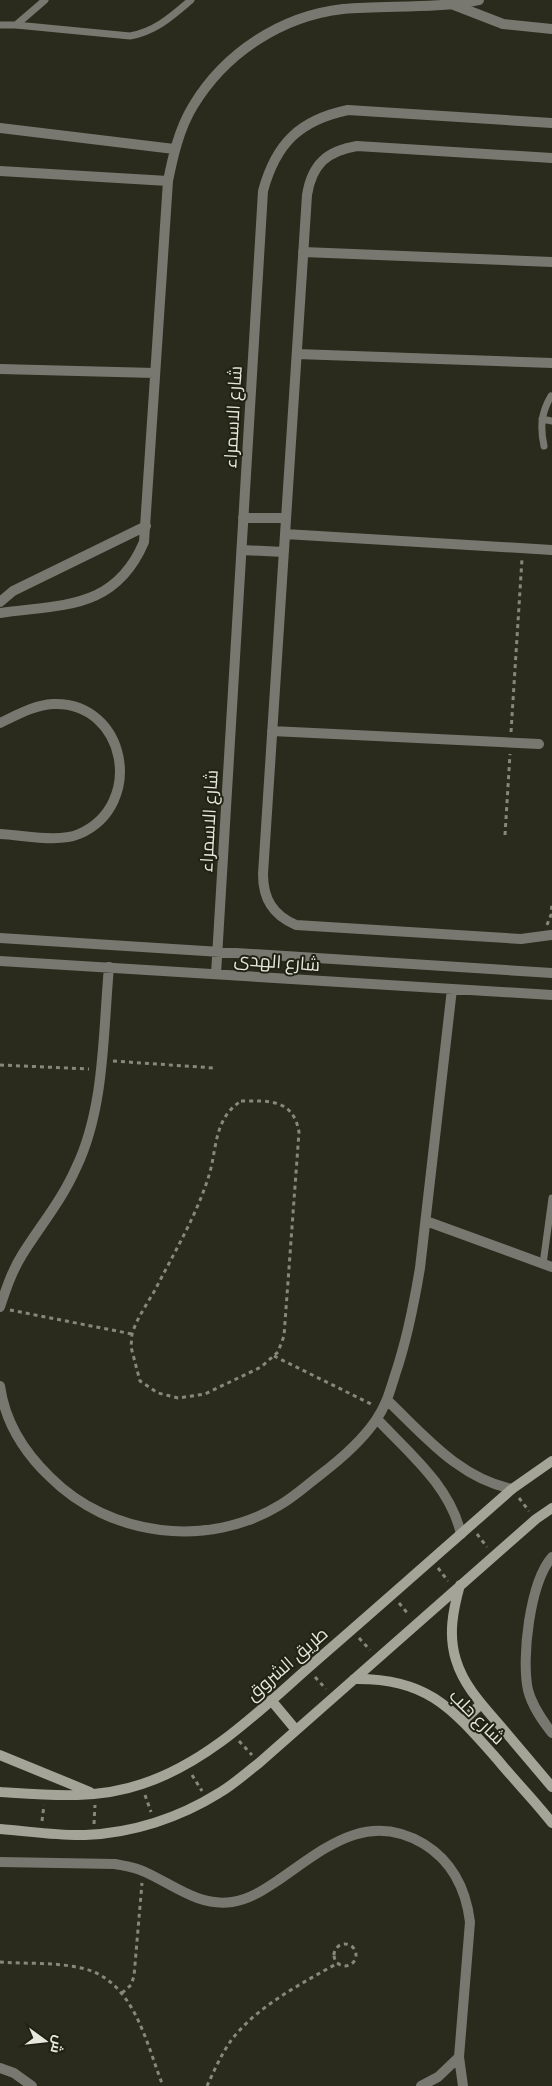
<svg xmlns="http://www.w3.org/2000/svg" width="552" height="2086" viewBox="0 0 552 2086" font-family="Ubuntu,Cairo,sans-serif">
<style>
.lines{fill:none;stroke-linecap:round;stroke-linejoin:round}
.path{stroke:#87887b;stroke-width:3;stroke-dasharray:4 4;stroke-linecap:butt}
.lane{stroke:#787871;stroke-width:7}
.street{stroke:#787871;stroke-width:10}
.secondary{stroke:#a4a598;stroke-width:10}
.labels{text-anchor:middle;stroke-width:4;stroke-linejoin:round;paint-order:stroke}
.street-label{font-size:18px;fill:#e6e7dd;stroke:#202213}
</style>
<rect width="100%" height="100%" fill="#2a2b1c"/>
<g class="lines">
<!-- path -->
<path class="path" d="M511 732 522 559
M505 835 510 754
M547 925 551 915 552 904
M113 1061 214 1068
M0 1065 89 1069
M241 1101C268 1101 293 1098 299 1132L284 1336 278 1352 261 1367 205 1394 178 1398 158 1393 140 1381 131 1347 132 1334C137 1318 147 1304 155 1290 175 1251 198 1213 210 1172 217 1145 215 1118 241 1101Z
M10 1310 132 1334
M274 1356 371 1404
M519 1498 529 1511
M477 1534 487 1547
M438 1568 448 1581
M399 1603 409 1615
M359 1638 370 1650
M315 1677 326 1689
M239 1741 252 1755
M192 1775 202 1791
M145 1795 151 1812
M42 1821 44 1805
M94 1824 95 1805
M334 1955a11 11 0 1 1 22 0a11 11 0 1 1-22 0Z
M0 1962C26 1964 55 1962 81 1968 134 1979 146 2043 163 2086
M122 1993 131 1985 134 1976 142 1883
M207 2086C214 2071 221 2055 230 2042 254 2008 302 1983 338 1963"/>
<!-- lane -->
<path class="lane" d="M0 25H16L130 36C156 31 171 17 191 0
M16 25 45 0
M542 419 552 421
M544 446C540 427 541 413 551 396
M543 1264 552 1198"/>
<!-- street -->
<path class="street" d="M454 5 503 24 552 29
M0 128 174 149
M0 171 168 181
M303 252 552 262
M297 354 552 363
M0 369 155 373
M243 518H286
M285 534 552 550
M242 550 284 552
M0 602 13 591 146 526
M0 613C63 604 115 610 144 542L168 181C173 156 179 129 193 106 225 53 281 16 343 9 389 5 434 9 479 0
M0 723C17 715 34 705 53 704 126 701 146 805 79 834 58 843 24 835 0 834
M272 731 539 744
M551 935 521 939 296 925C273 915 263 899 263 874L307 195C312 164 327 151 357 146L552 158
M0 938 552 973
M0 961 552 995
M216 974 263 191C276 143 300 120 348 110L552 123
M426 1221 552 1267
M0 1307C6 1289 12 1271 22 1255 40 1226 62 1200 76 1168 105 1108 103 1032 109 967
M0 1386C5 1422 25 1453 50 1477 110 1537 208 1549 280 1505 294 1497 307 1485 320 1475 341 1459 361 1442 376 1420 386 1406 390 1391 395 1375 407 1340 414 1304 420 1268L452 989
M387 1400C425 1436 459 1478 512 1489
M377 1419C410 1454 450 1486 461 1534
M552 1557C530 1582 521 1658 528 1690 532 1706 542 1720 552 1733
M0 1862 115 1864C125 1866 135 1867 145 1872 174 1885 199 1907 232 1902 251 1899 265 1889 280 1879 325 1848 367 1810 424 1844 453 1862 466 1889 470 1922L459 2057 463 2086
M0 2068 14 2073 32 2086
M421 2086 438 2077 459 2057"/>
<!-- secondary -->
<path class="secondary" d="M460 1585C453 1610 448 1635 456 1660 464 1687 485 1708 503 1729 519 1748 536 1768 552 1787
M354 1679C427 1678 451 1707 497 1759 515 1781 535 1801 552 1823
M271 1700 296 1730
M463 1721 481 1704
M0 1755 90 1792
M0 1792C47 1795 96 1800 142 1784 210 1762 263 1707 316 1661 382 1604 447 1546 512 1489L552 1461
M0 1829C28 1831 57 1836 85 1835 132 1833 179 1818 219 1793 233 1785 246 1773 259 1763L536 1519 552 1508"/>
</g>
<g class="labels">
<!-- street labels -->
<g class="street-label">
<text transform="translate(233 417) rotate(-87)" y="6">شارع الاسمراء</text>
<text transform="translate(209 821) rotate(-87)" y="6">شارع الاسمراء</text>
<text transform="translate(277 962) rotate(4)" y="6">شارع الهدى</text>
<text transform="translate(287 1664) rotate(-41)" y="6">طريق الشروق</text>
<text transform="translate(477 1717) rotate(45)" y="6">شارع حلب</text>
</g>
</g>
<!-- north arrow -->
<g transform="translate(45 2041) rotate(105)" stroke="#202213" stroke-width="4" paint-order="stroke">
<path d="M0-4L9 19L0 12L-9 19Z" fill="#e6e7dd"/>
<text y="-8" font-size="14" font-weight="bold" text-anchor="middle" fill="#e6e7dd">ش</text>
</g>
</svg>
